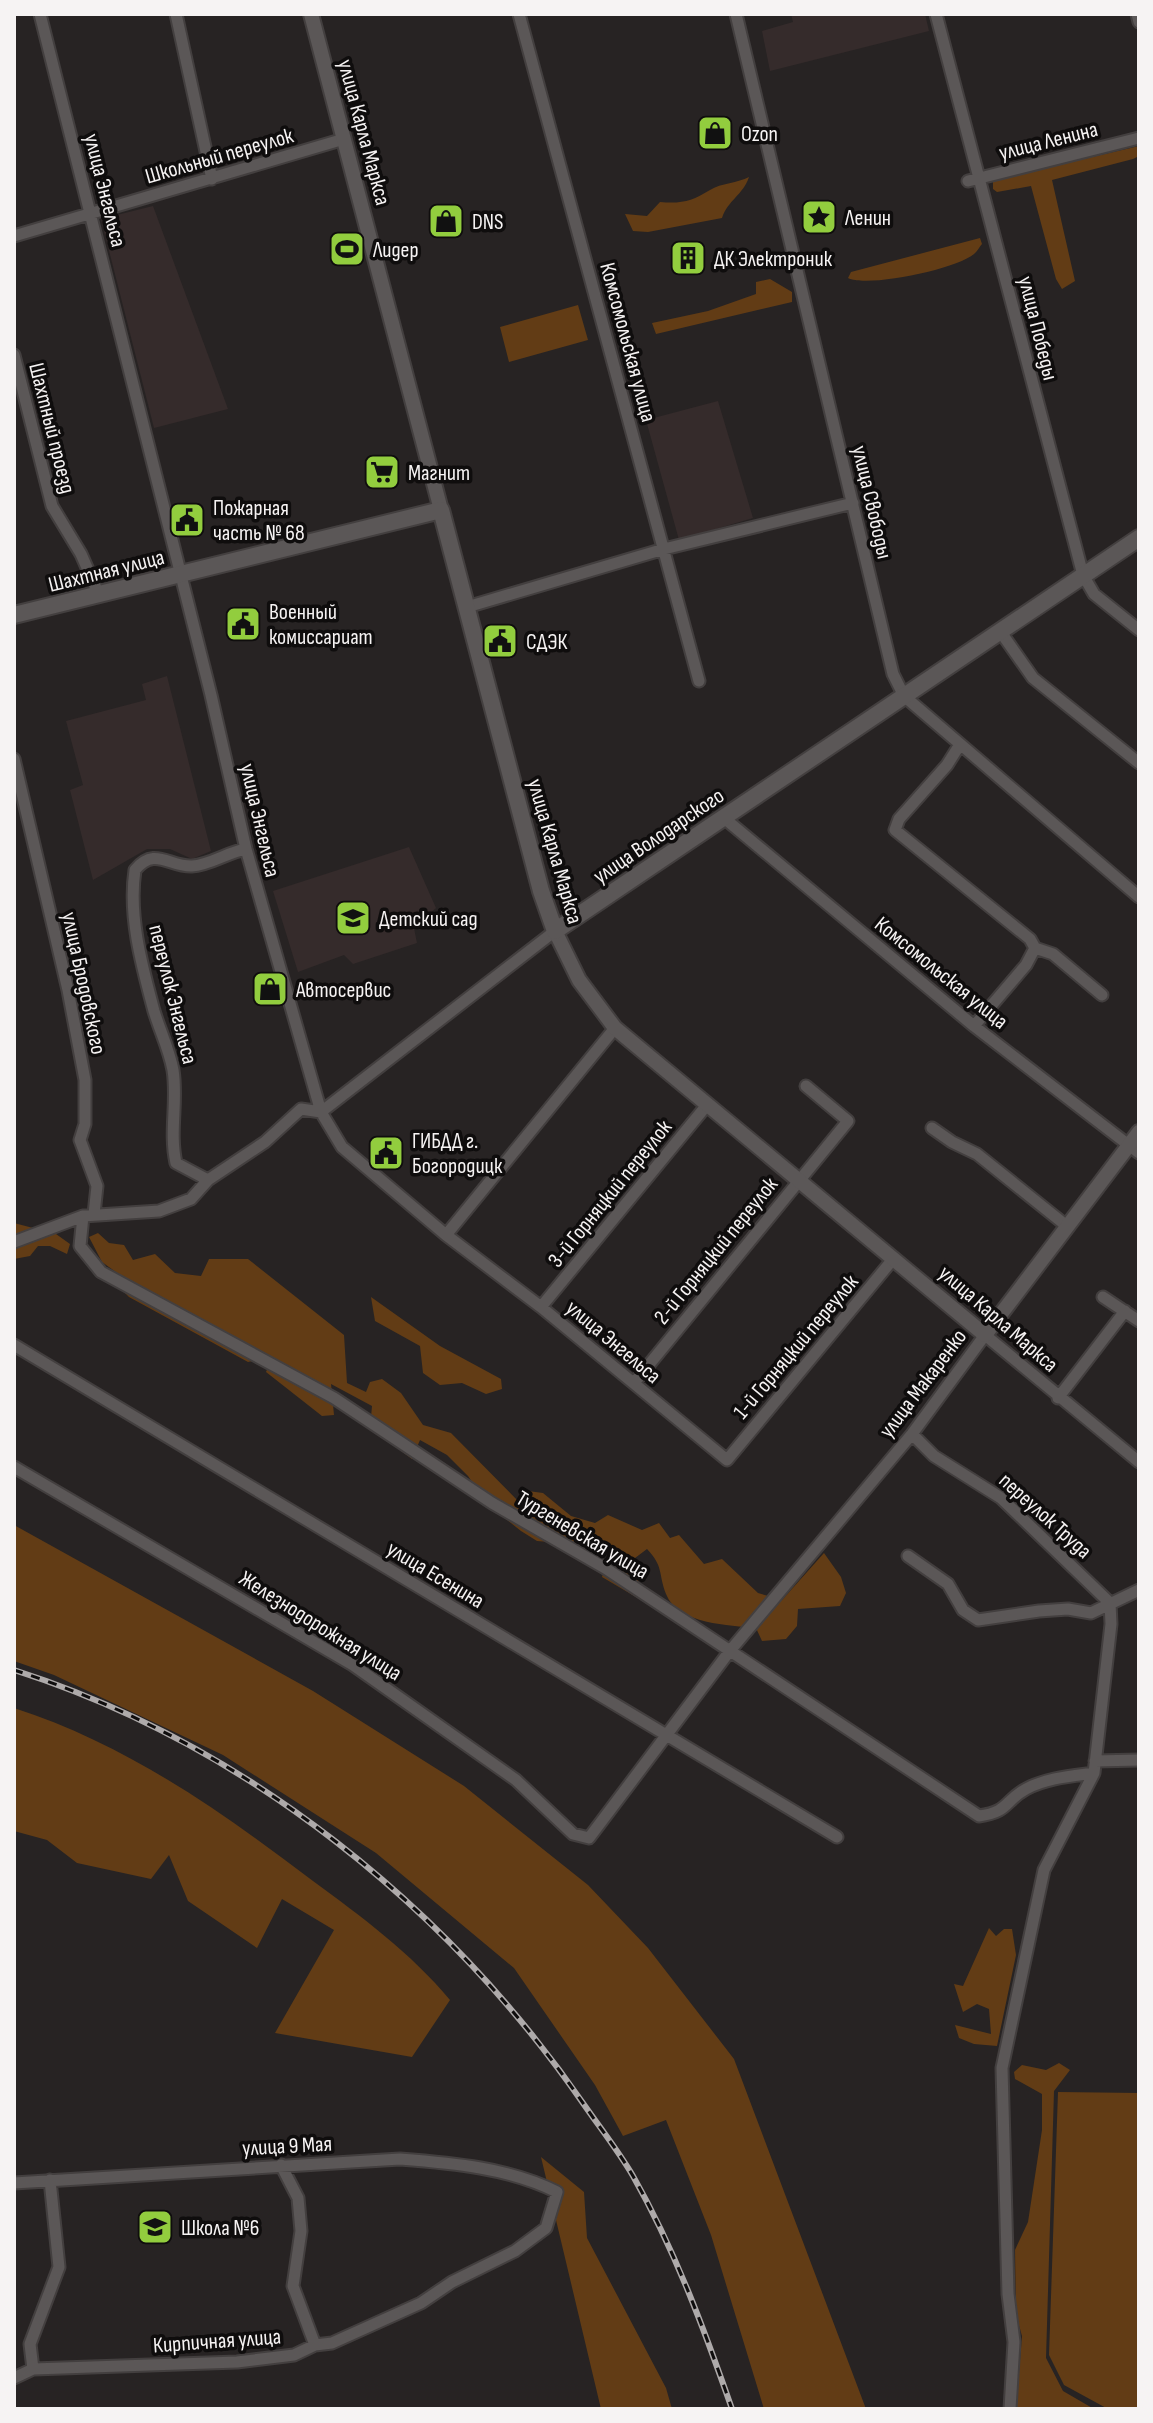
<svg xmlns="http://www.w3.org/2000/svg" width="1153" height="2423" viewBox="0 0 1153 2423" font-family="'Sofia Sans Condensed',sans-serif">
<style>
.built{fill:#352b2b}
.green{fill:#623c15}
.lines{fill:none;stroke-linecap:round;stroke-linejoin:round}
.minor-casing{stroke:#433f3f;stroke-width:15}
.tertiary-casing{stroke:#433f3f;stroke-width:18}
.secondary-casing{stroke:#433f3f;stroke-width:20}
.minor{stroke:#5b5757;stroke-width:11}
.tertiary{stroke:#5b5757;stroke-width:14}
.secondary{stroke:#5b5757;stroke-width:16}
.rail-casing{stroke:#aeaaaa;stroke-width:6}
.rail{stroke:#0f0d0d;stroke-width:3;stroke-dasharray:9;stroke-linecap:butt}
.labels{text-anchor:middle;stroke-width:7;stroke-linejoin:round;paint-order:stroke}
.street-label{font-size:22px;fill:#f6f3f3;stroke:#0f0d0d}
.poi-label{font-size:22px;fill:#f6f3f3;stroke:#0f0d0d;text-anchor:start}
</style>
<rect width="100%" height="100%" fill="#272323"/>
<!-- built -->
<path class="built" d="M791 14H925L929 31 770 71 762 31 793 22Z
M153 206 228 409 154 428 101 219Z
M718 401 753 518 679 540 646 420Z
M167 676 211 851 192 859 170 849H147L93 880 70 790 83 785 66 721 146 700 142 684Z
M409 847 436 908 414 928 417 943 353 964 344 955 298 972 273 891Z"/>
<!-- green -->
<path class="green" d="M1139 146V156L1133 159 1052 180 1075 281 1062 289 1056 279 1031 186 997 192 993 189V180Z
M749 177C743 195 728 200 722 218L648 232 633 231 625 214 647 216 660 202C682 204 692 201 710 190 721 183 738 183 749 177Z
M980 238 982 244C979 247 978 251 974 254 957 269 867 288 848 278L851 272Z
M770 279 792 292V302L656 334 652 323 708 311 756 294V282Z
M578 305 588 340 509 362 500 327Z
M14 1223 56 1234 70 1244 67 1254 50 1246H38L30 1256 14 1259Z
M98 1233 109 1243 124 1245 133 1260 155 1254 175 1273 201 1276 209 1259H248L344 1335 347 1383 366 1392 370 1382 382 1379 401 1393 423 1425 451 1433 520 1503 528 1491 543 1493 571 1516 595 1523 608 1515 642 1530 659 1523 670 1538 679 1535 704 1564 722 1559 758 1593 782 1600 824 1553 841 1577 846 1593 840 1606 798 1609 797 1626 786 1639 762 1641 756 1628C730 1625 678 1625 666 1594 658 1573 664 1567 647 1549L635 1558 641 1600 602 1577 609 1553 586 1545 537 1541 521 1531 487 1504 468 1476 447 1455 420 1440 412 1459 370 1428 372 1406 331 1384 334 1415 322 1416 266 1372 272 1357 248 1362 129 1297 118 1286 124 1278 102 1262 89 1237Z
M371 1297 440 1346 501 1379 502 1389 486 1394 462 1383 440 1385 423 1373 420 1346 375 1321Z
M14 1525 313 1691 464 1786 588 1885 648 1948 734 2059 866 2409H764L711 2235 666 2120 623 2136 595 2085 514 1968 376 1853 223 1755 54 1675 14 1661Z
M14 1708C126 1744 221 1811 313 1881 362 1917 411 1953 450 2000L412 2057 275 2033 334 1930 282 1899 257 1948 188 1901 169 1855 151 1879 77 1863 47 1840 14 1831Z
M989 1928 996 1936 1004 1929H1012L1016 1955 997 2046 974 2044 959 2038 955 2025 991 2034 989 2009 977 2004 963 2012 954 1984 963 1986Z
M1059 2063 1070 2070 1054 2091 1046 2358 1063 2391 1094 2409H1016L1022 2336 1016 2315 1015 2250 1028 2222 1042 2130V2094L1015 2079 1014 2072 1022 2065 1046 2070Z
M1058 2092 1139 2093V2409H1108L1064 2385 1049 2355Z
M541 2157 584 2192 587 2238 666 2388 672 2409H601Z"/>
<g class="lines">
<defs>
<path id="minor" d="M40 14 211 695 246 849 321 1112 342 1147 446 1235 541 1307 727 1460 894 1258
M176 14 212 179
M519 14 699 681
M736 14 893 674 904 696 1139 897
M936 14 1083 575 1094 594 1139 630
M1137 14 1139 22
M968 181 1139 138
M14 236 344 139
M14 355 52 506 81 554 99 595
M467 607 664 549 853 503
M1000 631 1033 678 1139 763
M959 746 947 765 899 819 895 830 1030 939 1035 948 1053 954 1102 995
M14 759 68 990 85 1080V1124L80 1140 97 1186 94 1214
M724 818 974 1026 1139 1153
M974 1026 1026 965 1035 948
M932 1128 952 1142 977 1154 1068 1227
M208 1180 176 1163C169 1132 178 1101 173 1070 169 1049 160 1031 154 1011 142 966 128 916 135 870 155 846 169 867 192 866 210 865 228 852 246 849
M83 1216 80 1246 101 1272 334 1398 492 1503 605 1568 979 1816C1009 1812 1004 1801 1026 1789 1046 1778 1072 1776 1094 1773
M446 1235 615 1028
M14 1242 83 1216 159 1211 191 1199 208 1180 265 1142 301 1109 321 1112 555 931
M1103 1297 1139 1321
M541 1307 707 1105
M14 1345 837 1837
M634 1383 848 1121 806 1086
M1058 1398 1125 1311
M912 1434 934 1456 1001 1498 1110 1603
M14 1467 353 1665 516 1780 573 1834 589 1838 729 1652 912 1434 985 1335 1139 1462
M908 1556 948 1584 963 1610 978 1620 1039 1611 1068 1609 1091 1613 1139 1590
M1095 1761 1139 1760
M281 2165 298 2198 301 2231 293 2286 315 2345
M14 2183 400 2159C452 2163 510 2168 557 2192L546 2228 515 2251 452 2282 421 2303 332 2343 315 2345 294 2355 237 2362 33 2369 14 2378
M33 2369 30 2344 59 2267 50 2180
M1010 2409 1014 2342 1008 2294 1002 2068 1044 1870 1094 1773 1111 1624 1110 1603"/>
<path id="tertiary" d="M311 14 441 510
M555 931 579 980 615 1028 985 1335 1139 1132"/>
<path id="secondary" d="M14 615 441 510 541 891 555 931 1139 538"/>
</defs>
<!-- minor casing -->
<use href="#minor" class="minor-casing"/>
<!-- tertiary casing -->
<use href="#tertiary" class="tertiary-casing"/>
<!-- secondary casing -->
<use href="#secondary" class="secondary-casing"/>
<!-- minor -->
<use href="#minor" class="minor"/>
<!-- tertiary -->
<use href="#tertiary" class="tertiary"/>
<!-- secondary -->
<use href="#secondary" class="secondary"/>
<defs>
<path id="rail" d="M14 1670C246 1744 448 1907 585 2106 601 2129 619 2152 633 2176 675 2250 704 2329 732 2409"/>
</defs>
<!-- rail casing -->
<use href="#rail" class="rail-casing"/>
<!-- rail -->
<use href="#rail" class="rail"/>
</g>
<!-- icons -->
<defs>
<symbol id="shop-square" viewBox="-11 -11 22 22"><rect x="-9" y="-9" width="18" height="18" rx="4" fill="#92cd3e" stroke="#0f0d0d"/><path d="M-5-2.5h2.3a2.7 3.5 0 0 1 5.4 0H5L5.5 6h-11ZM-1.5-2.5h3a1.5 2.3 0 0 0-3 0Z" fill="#111"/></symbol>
<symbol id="sight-square" viewBox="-11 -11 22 22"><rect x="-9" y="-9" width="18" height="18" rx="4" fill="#92cd3e" stroke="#0f0d0d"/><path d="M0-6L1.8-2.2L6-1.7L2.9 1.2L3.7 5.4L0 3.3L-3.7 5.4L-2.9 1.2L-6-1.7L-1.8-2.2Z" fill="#111"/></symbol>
<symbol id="stadium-square" viewBox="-11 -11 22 22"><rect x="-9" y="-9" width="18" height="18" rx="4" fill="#92cd3e" stroke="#0f0d0d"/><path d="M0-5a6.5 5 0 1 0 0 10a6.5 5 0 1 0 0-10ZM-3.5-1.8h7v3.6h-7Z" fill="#111"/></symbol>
<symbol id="building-square" viewBox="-11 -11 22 22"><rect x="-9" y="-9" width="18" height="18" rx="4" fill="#92cd3e" stroke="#0f0d0d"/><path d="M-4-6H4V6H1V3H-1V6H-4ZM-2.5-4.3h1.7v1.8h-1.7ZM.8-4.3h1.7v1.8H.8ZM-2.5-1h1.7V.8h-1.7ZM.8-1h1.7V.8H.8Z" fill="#111"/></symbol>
<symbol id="supermarket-square" viewBox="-11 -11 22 22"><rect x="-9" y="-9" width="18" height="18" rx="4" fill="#92cd3e" stroke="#0f0d0d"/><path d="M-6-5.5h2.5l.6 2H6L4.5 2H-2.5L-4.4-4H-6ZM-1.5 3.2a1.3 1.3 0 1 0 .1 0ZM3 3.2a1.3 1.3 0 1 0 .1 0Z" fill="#111"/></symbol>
<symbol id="civic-square" viewBox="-11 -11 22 22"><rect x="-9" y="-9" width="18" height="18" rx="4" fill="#92cd3e" stroke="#0f0d0d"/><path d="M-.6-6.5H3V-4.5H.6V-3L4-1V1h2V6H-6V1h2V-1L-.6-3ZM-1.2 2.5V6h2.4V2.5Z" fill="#111"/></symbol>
<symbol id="school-square" viewBox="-11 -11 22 22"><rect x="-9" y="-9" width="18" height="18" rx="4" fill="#92cd3e" stroke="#0f0d0d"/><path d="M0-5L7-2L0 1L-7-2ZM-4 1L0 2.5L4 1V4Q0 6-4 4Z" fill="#111"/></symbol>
</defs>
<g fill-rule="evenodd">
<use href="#shop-square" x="695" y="113" width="40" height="40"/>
<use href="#sight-square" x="799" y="197" width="40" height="40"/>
<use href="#shop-square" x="426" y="201" width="40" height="40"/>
<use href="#stadium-square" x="327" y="229" width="40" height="40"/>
<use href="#building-square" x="668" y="238" width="40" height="40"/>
<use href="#supermarket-square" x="362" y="452" width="40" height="40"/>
<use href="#civic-square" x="167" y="500" width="40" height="40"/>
<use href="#civic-square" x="223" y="604" width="40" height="40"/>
<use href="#civic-square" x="480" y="621" width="40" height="40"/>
<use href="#school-square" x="333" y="898" width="40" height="40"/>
<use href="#shop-square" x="250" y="969" width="40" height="40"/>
<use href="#civic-square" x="366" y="1133" width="40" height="40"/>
<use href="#school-square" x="135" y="2207" width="40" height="40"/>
</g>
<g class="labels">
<!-- street labels -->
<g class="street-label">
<text transform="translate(365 132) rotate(75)" y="8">улица Карла Маркса</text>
<text transform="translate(1048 140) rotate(-14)" y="8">улица Ленина</text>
<text transform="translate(219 155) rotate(-16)" y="8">Школьный переулок</text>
<text transform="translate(106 190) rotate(76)" y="8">улица Энгельса</text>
<text transform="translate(1039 328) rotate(76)" y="8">улица Победы</text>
<text transform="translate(629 342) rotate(75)" y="8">Комсомольская улица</text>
<text transform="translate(53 428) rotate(76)" y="8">Шахтный проезд</text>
<text transform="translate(873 502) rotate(77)" y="8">улица Свободы</text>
<text transform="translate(106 570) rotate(-14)" y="8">Шахтная улица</text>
<text transform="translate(261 820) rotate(77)" y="8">улица Энгельса</text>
<text transform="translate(658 835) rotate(-34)" y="8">улица Володарского</text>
<text transform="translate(556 851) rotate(74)" y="8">улица Карла Маркса</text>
<text transform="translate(942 972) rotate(39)" y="8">Комсомольская улица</text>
<text transform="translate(85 983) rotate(78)" y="8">улица Бродовского</text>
<text transform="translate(174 994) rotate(76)" y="8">переулок Энгельса</text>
<text transform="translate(609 1193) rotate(-51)" y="8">3-й Горняцкий переулок</text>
<text transform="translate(715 1250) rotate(-51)" y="8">2-й Горняцкий переулок</text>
<text transform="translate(999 1318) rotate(41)" y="8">улица Карла Маркса</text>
<text transform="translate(614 1341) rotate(40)" y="8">улица Энгельса</text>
<text transform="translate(795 1346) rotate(-50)" y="8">1-й Горняцкий переулок</text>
<text transform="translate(922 1383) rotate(-53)" y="8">улица Макаренко</text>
<text transform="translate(1046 1515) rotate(42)" y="8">переулок Труда</text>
<text transform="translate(583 1534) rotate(31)" y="8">Тургеневская улица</text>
<text transform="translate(436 1574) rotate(31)" y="8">улица Есенина</text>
<text transform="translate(321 1625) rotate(32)" y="8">Железнодорожная улица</text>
<text transform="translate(287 2145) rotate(-3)" y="8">улица 9 Мая</text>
<text transform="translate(217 2340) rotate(-4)" y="8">Кирпичная улица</text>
</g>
<!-- poi labels -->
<g class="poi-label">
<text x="741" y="141">Ozon</text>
<text x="845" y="225">Ленин</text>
<text x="472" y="229">DNS</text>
<text x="373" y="257">Лидер</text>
<text x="714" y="266">ДК Электроник</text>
<text x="408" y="480">Магнит</text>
<text x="213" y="515">Пожарная<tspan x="213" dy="25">часть № 68</tspan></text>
<text x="269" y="619">Военный<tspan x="269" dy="25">комиссариат</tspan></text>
<text x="526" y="649">СДЭК</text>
<text x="379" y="926">Детский сад</text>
<text x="296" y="997">Автосервис</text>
<text x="412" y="1148">ГИБДД г.<tspan x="412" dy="25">Богородицк</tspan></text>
<text x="181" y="2235">Школа №6</text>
</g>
</g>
<!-- border -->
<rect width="1153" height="2423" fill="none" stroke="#f6f3f3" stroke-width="32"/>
</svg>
